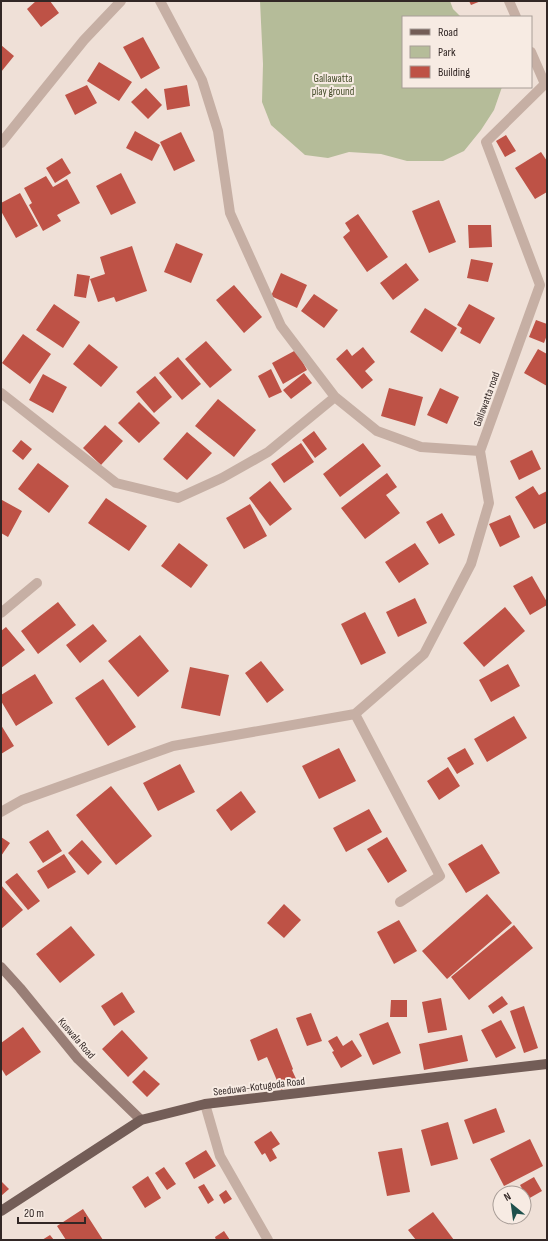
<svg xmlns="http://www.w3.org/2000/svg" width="548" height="1241" viewBox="0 0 548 1241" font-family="'Sofia Sans Condensed',sans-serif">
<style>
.green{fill:#b5bc99}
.building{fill:#be5246}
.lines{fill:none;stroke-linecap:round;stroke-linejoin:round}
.street{stroke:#c6afa4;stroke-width:10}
.secondary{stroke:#997e76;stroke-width:10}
.primary{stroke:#735d57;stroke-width:10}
.labels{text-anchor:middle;stroke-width:4;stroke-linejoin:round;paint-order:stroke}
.park-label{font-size:11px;fill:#464e2b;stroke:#f7ebe3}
.street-label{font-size:11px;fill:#322725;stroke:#f7ebe3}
</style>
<rect width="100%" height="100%" fill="#efe0d7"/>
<!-- green -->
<path class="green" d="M260 1H450L453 9 461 17H403V87H502L494 110 481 130 464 151 443 161H407L381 154 349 152 328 158 305 155 271 125 262 102 263 64Z"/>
<!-- building -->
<path class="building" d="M36 1H50L59 13 41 27 27 9Z
M469 1H481L471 5Z
M143 37 160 68 141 79 123 47Z
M1 45 14 56 1 72Z
M99 62 132 82 119 101 87 81Z
M87 85 97 103 75 115 65 95Z
M187 85 190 106 167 110 164 89Z
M146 88 162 105 148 119 131 102Z
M135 131 160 145 152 161 126 148Z
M181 132 195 161 174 171 160 142Z
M506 135 516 151 505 157 496 141Z
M541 152 547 161V192L535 199 515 168Z
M62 158 71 173 55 183 46 168Z
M121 173 136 203 111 215 96 186Z
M46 176 53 187 67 179 80 203 57 215 61 221 43 231 29 205 32 203 24 188Z
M20 193 38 226 16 238 1 211V203Z
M439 200 456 242 429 253 412 211Z
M358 214 388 257 367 272 343 237 350 231 345 223Z
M468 225H491L492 247 469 248Z
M176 243 203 254 191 283 164 272Z
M132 246 147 291 116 302 114 297 98 302 90 279 105 274 100 257Z
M471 259 493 263 488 282 467 278Z
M406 263 419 280 393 300 380 283Z
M281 273 307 285 297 308 271 296Z
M77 274 90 276 86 298 74 296Z
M234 285 262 317 244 333 216 300Z
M314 294 338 310 324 328 301 311Z
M54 304 80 322 63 348 36 330Z
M469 304 495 318 480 344 460 333 462 328 457 325Z
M425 308 457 328 442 352 410 332Z
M536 320 547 324V335L544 343 529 337Z
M23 334 51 354 30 384 2 363Z
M206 341 232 370 210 388 185 359Z
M89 344 118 367 101 387 73 364Z
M363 347 375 362 365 371 373 380 362 389 336 359 347 349 352 356Z
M538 349 547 354V386L524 373Z
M296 350 307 370 283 384 272 363Z
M178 357 201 384 182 400 159 373Z
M271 369 282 392 269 398 258 376Z
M304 373 312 383 291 399 283 390Z
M43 374 67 387 53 413 29 400Z
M155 376 172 397 154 413 136 392Z
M389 388 423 397 415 426 381 416Z
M440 388 459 397 447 424 427 415Z
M218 399 256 430 234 457 195 426Z
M139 402 160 423 139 443 118 423Z
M105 425 123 441 101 465 83 448Z
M314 431 327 449 315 458 302 440Z
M187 432 212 453 187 480 163 459Z
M21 440 32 449 23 460 12 451Z
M301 443 314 462 284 483 271 464Z
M363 443 381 466 340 497 323 474Z
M532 450 541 469 519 480 510 461Z
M38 463 69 486 49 513 18 489Z
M387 473 397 487 386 495 400 513 365 539 341 508Z
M270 481 292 509 270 526 249 498Z
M533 486 539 495 547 491V525L546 523 534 529 515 497Z
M106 498 147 526 129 551 88 523Z
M2 500 22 511 8 537 1 533V502Z
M250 504 267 536 244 549 226 518Z
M442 513 455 535 439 544 426 522Z
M510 515 520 537 500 547 489 524Z
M179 543 208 565 191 588 161 566Z
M415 543 429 564 399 583 385 562Z
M532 576 547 602V605L530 615 513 586Z
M415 598 427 623 398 637 386 612Z
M58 602 76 625 38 654 21 631Z
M505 607 525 631 484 667 463 643Z
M365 612 386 653 361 665 341 624Z
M93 624 107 641 80 663 66 645Z
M6 627 25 650 1 668V631Z
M140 635 169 671 138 697 108 661Z
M261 661 284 690 267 703 245 673Z
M508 664 520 686 491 702 479 680Z
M190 667 229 675 220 716 181 708Z
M35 674 53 703 16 726 1 701V695Z
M103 679 136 727 108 746 75 698Z
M514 716 527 738 487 762 474 739Z
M1 725 14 746 1 754Z
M339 748 356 781 319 799 302 766Z
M465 748 474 764 457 774 447 758Z
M180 764 195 792 158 811 143 783Z
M448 767 460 786 439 800 427 781Z
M111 786 152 836 116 865 76 815Z
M241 791 256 812 231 831 216 810Z
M369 809 382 832 346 852 333 828Z
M48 830 62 851 43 863 29 842Z
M1 837 10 843 1 856Z
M387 837 407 871 388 883 367 849Z
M82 840 102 862 88 875 68 853Z
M482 844 500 873 466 893 448 864Z
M64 854 76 872 48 889 37 871Z
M17 873 40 901 28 910 5 882Z
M1 885 23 910 1 929Z
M487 894 512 923 447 979 422 951Z
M284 904 301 920 284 938 267 923Z
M399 920 417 951 394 964 377 932Z
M514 925 533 948 469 1000 451 977Z
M71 926 95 955 60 983 36 954Z
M122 992 135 1012 114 1026 101 1006Z
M502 996 508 1004 493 1014 488 1006Z
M441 998 447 1030 428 1033 422 1002Z
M391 1000H407V1017H390Z
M524 1006 538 1048 524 1053 510 1011Z
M311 1013 322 1041 307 1046 296 1018Z
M501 1020 516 1048 496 1058 481 1030Z
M388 1022 401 1053 373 1065 359 1034Z
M23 1027 41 1052 6 1076 1 1068V1043Z
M277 1028 293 1069 292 1070 298 1083 281 1090 267 1057 258 1061 250 1040Z
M122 1030 148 1058 128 1077 102 1049Z
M462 1035 468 1061 424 1070 419 1044Z
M337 1036 343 1046 352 1040 362 1056 341 1068 332 1052 334 1051 328 1041Z
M144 1070 160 1084 147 1097 132 1082Z
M496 1108 505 1132 473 1144 464 1120Z
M448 1122 458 1159 431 1166 421 1130Z
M271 1131 280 1144 272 1149 277 1158 270 1162 265 1153 262 1155 254 1142Z
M530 1139 543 1166 504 1186 490 1159Z
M402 1148 410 1192 387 1196 378 1152Z
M206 1150 216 1166 194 1179 185 1163Z
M164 1167 176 1184 167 1190 155 1173Z
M148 1176 161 1198 145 1208 132 1187Z
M534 1177 542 1191 528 1199 520 1185Z
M1 1181 9 1189 1 1196Z
M204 1184 214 1200 208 1204 198 1187Z
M226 1190 232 1199 224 1204 219 1195Z
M83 1209 103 1240H66L57 1226Z
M433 1212 454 1240H416L408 1230Z
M224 1231 230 1240H216L215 1237Z
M50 1235 54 1240H42Z"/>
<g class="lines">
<!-- street -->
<path class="street" d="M160 1 202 80 218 131 230 213 281 326 335 397 377 431 421 447 480 451
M509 1 516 17
M531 52 545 84
M1 143 84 40 121 1
M1 393 116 483 178 498 222 478 268 452 335 397
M1 613 37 583
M355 714 424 654 471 564 489 503 480 451 540 285 486 142 547 82
M1 812 22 800 173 746 355 714 440 876 400 902
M205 1104 220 1156 268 1240"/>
<!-- secondary -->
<path class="secondary" d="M1 967 20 988 78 1059 141 1120"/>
<!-- primary -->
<path class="primary" d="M1 1211 141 1120 205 1104 547 1064"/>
</g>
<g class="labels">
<!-- park labels -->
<g class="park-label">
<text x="333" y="82">Gallawatta<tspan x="333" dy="13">play ground</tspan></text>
</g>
<!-- street labels -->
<g class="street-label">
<text transform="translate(486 399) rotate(-70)" y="4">Gallawatta road</text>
<text transform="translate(77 1038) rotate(49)" y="4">Kuswala Road</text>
<text transform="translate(259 1086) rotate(-7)" y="4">Seeduwa-Kotugoda Road</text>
</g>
</g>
<!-- border -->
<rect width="548" height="1241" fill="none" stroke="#322725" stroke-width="4"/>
<!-- legend -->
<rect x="402" y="16" width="130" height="72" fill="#f7ebe3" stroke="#a89d97"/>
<rect x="410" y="29" width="20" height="6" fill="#735d57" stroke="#a89d97"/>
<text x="438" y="36" font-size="12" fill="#322725">Road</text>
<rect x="410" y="46" width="20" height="12" fill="#b5bc99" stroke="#a89d97"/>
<text x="438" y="56" font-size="12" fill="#322725">Park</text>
<rect x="410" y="66" width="20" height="12" fill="#be5246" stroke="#a89d97"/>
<text x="438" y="76" font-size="12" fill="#322725">Building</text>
<!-- north arrow -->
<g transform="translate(512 1205) rotate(331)"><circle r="19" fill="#f7ebe3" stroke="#a89d97"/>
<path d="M0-3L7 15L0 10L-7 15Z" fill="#1e504c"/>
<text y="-6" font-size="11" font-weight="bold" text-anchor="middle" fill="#322725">N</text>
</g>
<!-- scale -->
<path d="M18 1217v6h67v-6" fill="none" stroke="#322725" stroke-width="2"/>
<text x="24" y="1217" font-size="12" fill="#322725" stroke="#f7ebe3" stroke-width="3" paint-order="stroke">20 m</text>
</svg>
